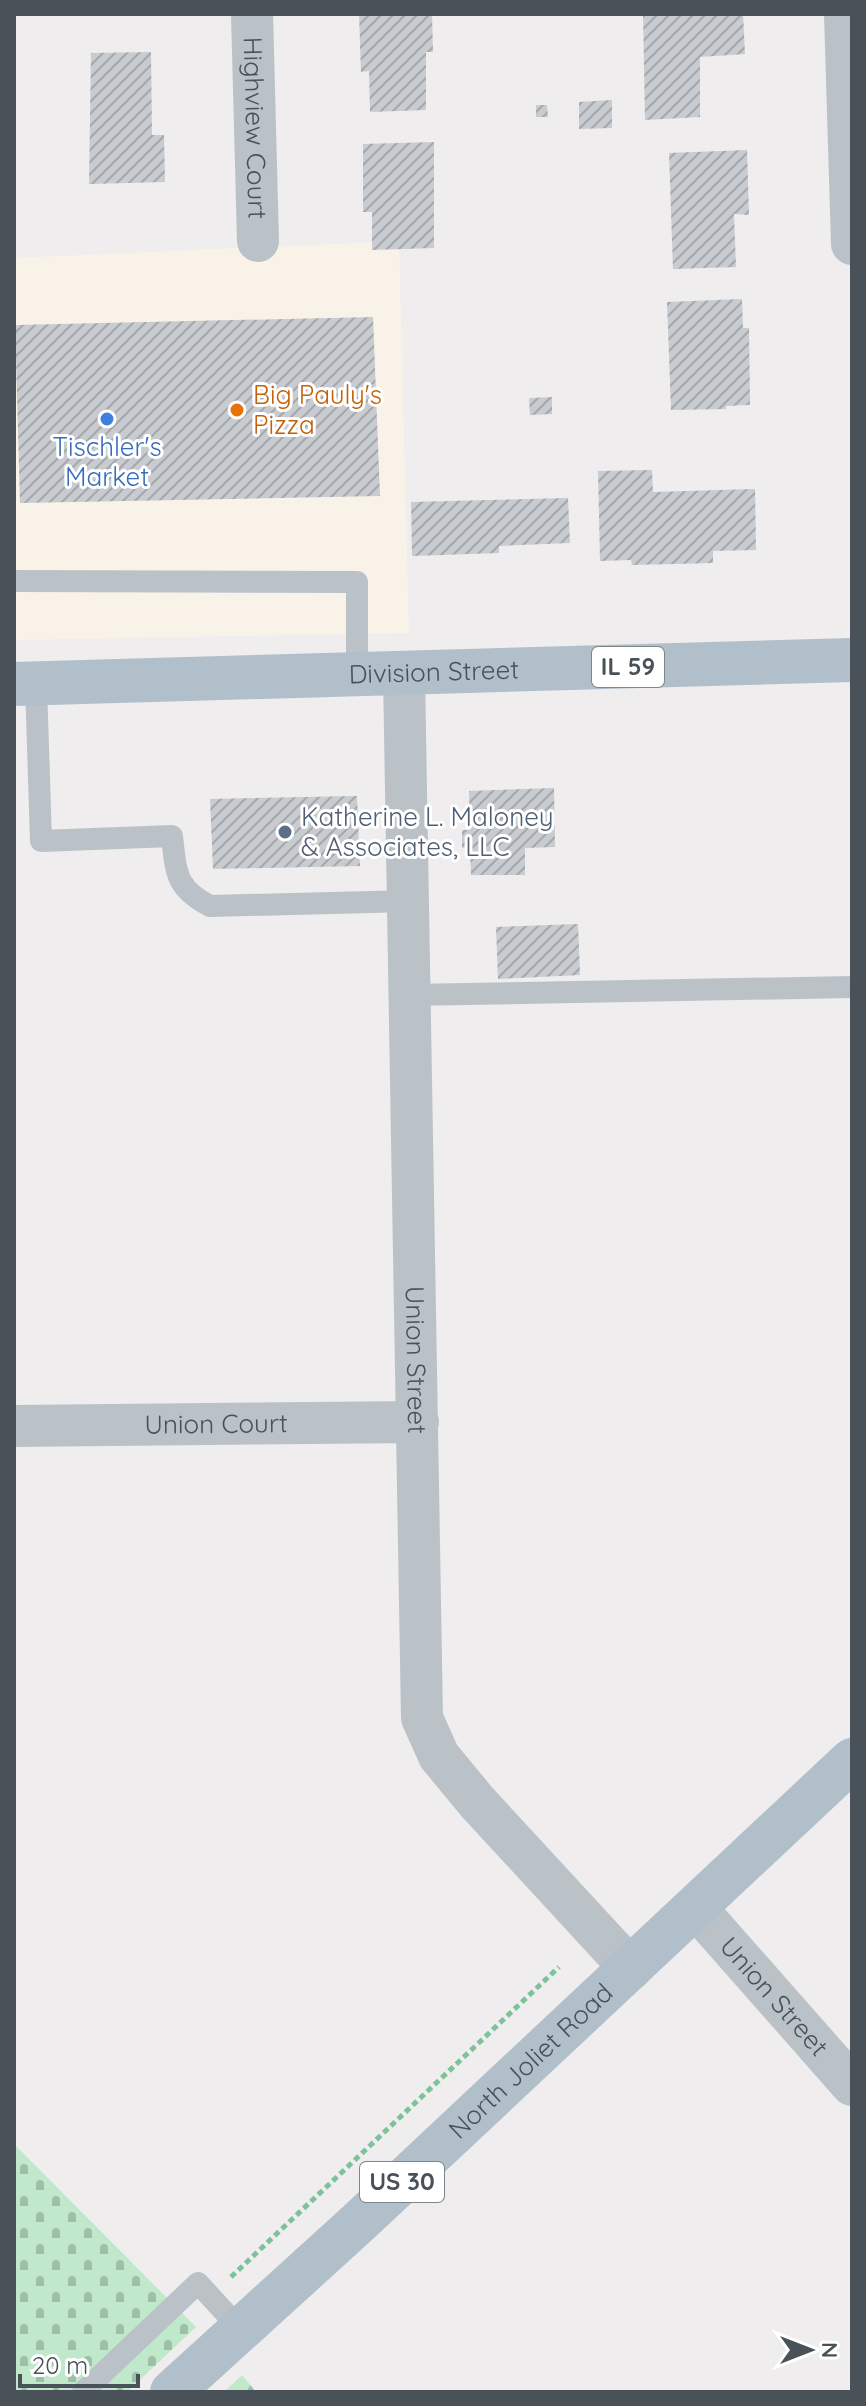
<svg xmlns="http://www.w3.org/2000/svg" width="866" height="2406" viewBox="0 0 866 2406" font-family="Quicksand,sans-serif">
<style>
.commercial{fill:#f9f2e8}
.forest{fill:url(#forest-firs)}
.cemetery{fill:url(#cemetery-stones)}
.building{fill:url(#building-hatch)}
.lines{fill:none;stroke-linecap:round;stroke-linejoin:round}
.path{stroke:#7cc29a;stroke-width:5;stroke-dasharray:6 4;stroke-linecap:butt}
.service{stroke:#bac2c8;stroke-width:22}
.minor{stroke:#bac2c8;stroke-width:42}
.primary{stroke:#b0bfc9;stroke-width:44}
.food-dot{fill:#e8710a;stroke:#fff;stroke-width:3}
.shop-dot{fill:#3f7fe0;stroke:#fff;stroke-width:3}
.service-dot{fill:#5c6f8a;stroke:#fff;stroke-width:3}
.labels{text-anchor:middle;stroke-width:6;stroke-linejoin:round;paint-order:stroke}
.shield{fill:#fff;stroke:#7f868a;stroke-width:2}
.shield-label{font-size:24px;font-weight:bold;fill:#485258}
.street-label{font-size:26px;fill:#485258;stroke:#fff}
.food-label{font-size:26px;fill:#c56008;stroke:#fff;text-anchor:start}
.shop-label{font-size:26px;fill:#366cbe;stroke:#fff}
.service-label{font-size:26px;fill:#4e5e75;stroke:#fff;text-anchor:start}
</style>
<defs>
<pattern id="forest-firs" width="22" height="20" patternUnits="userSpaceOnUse" patternTransform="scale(2)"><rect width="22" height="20" fill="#c0e9cc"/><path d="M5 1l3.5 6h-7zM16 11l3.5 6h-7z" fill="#9ebfa8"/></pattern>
<pattern id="cemetery-stones" width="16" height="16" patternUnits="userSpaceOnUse" patternTransform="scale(2)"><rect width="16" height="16" fill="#c0e9cc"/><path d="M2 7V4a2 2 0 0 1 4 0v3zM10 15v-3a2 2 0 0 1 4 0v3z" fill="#9ebfa8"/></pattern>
<pattern id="building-hatch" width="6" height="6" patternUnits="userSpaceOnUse" patternTransform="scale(2)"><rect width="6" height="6" fill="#c8cbcf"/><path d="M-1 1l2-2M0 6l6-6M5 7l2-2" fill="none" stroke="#a4a7ab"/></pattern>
</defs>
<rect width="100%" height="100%" fill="#efeded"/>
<!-- commercial -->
<path class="commercial" d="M399 241 409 633 14 640V258Z"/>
<!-- forest -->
<path class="forest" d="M242 2375 256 2392H224Z"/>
<!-- cemetery -->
<path class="cemetery" d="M14 2144 196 2327 127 2392H14Z"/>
<!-- building -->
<path class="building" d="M359 14H432L433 52H426V110L370 112 369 71 361 72Z
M643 14H743L745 54 700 57V117L645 120Z
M151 52 152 135H164L165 182 89 184 91 53Z
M612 100V128L579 129V102Z
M536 105H547L548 117H536Z
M434 142V248L372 250V212H363V144Z
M747 150 749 215 734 214 736 267 673 269 669 153Z
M742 299 743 328H749L750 405 726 406V409L671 410 667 302Z
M373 317 380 496 20 503 15 325Z
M552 397V414L530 415 529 398Z
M652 470 653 492 755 489 756 550 713 551V563L632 565 631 560 600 561 598 471Z
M568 498 570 543 499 546V553L412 556 411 502Z
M554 788 555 847 525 848V875H471L470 847 462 848V830H470L469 791Z
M357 796 360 866 213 869 210 799Z
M578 924 580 975 498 979 496 927Z"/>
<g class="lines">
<!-- path -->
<path class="path" d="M231 2277 559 1967"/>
<!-- service -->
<path class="service" d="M14 581 357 582V676
M36 684 41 841 172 836C176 872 175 888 210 906L409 901
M411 995 852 987
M83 2392 198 2283 242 2331"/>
<!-- minor -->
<g class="minor">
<path id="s1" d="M252 14 258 241"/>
<path d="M845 14 852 244"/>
<path id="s2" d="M404 674 422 1718 439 1756 477 1802 631 1969"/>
<path id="s3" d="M14 1426 418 1422"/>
<path id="s4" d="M696 1908 852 2085"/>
</g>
<!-- primary -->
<g class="primary">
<path id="s5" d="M14 684 852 660"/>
<path id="s6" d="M172 2392 359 2222 852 1760"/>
</g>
</g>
<!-- markers -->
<circle class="food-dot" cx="237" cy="410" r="8"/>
<circle class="shop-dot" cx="107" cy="419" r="8"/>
<circle class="service-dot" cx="285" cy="832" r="8"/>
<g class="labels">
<!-- shield labels -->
<g class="shield">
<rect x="592" y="647" width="72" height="40" rx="6"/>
<rect x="360" y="2162" width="84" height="40" rx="6"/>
</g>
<g class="shield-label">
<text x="628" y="675">IL 59</text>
<text x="402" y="2190">US 30</text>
</g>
<!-- street labels -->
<g class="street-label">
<text dy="9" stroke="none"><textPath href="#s1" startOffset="114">Highview Court</textPath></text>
<text dy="9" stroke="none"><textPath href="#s5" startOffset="420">Division Street</textPath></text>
<text dy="9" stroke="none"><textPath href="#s2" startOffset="686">Union Street</textPath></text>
<text dy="9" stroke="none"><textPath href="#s3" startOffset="202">Union Court</textPath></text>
<text dy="9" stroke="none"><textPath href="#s4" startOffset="118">Union Street</textPath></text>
<text dy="9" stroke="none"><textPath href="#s6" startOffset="488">North Joliet Road</textPath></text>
</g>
<!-- food labels -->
<g class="food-label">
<text x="253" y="404">Big Pauly's<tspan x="253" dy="30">Pizza</tspan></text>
</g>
<!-- shop labels -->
<g class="shop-label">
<text x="107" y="456">Tischler's<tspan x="107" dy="30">Market</tspan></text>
</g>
<!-- service labels -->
<g class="service-label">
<text x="301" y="826">Katherine L. Maloney<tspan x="301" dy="30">&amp; Associates, LLC</tspan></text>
</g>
</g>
<!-- border -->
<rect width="866" height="2406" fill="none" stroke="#485258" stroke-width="32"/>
<!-- north arrow -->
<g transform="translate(810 2350) rotate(90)" stroke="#ffffff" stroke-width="6" paint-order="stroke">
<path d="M0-6L14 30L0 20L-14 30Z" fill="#485258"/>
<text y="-12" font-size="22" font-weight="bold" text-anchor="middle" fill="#485258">N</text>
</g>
<!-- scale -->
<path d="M20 2374v12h118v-12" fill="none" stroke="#485258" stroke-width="4"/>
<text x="32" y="2374" font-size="24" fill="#485258" stroke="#ffffff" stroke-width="6" paint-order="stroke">20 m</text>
</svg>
